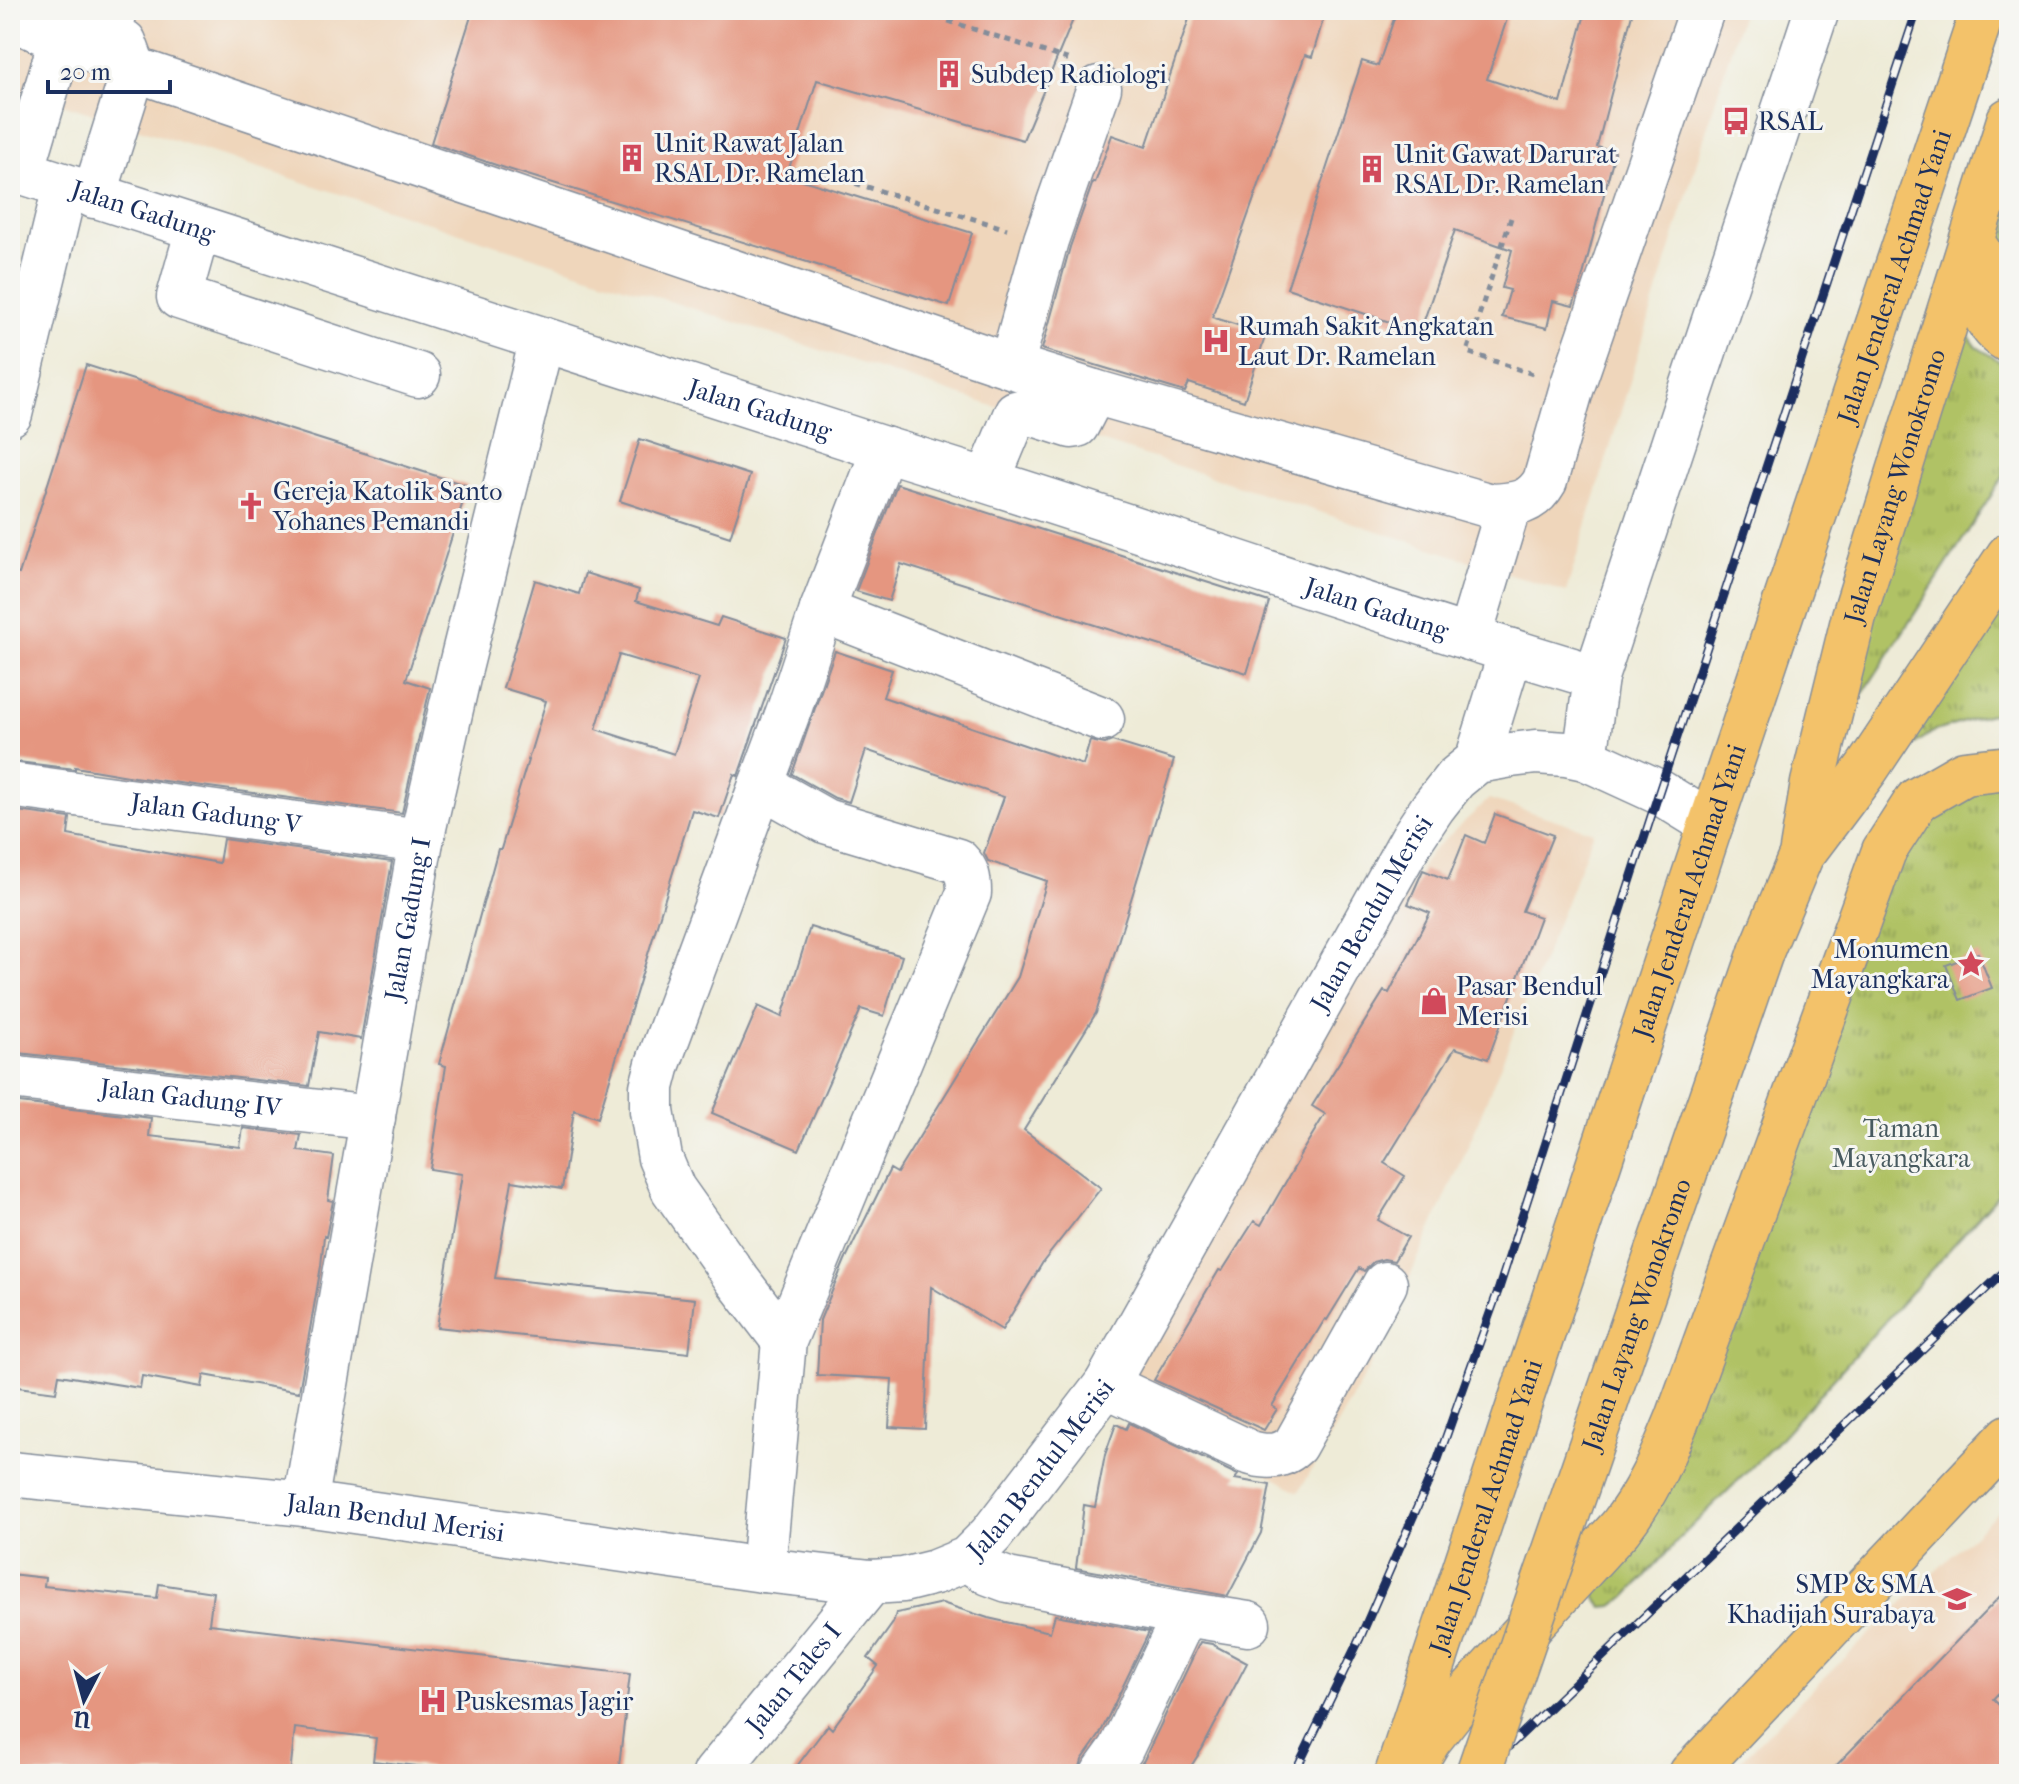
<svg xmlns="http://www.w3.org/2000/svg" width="2019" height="1784" viewBox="0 0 2019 1784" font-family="'IM FELL French Canon',serif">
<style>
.built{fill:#efd6bb}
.park{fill:url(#park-tufts);stroke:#667862;stroke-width:2}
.building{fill:#e59680;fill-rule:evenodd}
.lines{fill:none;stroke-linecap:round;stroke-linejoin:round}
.minor-casing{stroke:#848d9a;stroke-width:47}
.highway-casing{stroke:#848d9a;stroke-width:47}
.path{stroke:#848d9a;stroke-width:5;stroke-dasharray:6 6;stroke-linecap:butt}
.minor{stroke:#fff;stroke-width:44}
.highway{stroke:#f3c26a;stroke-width:44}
.rail-casing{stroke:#1b2f5e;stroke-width:9}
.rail{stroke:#f6f6f2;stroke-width:6;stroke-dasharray:18;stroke-linecap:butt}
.highway-bridge-casing{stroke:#848d9a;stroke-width:47;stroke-linecap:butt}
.highway-bridge{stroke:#f3c26a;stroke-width:44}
.labels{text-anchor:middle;stroke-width:6;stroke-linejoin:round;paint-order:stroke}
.poi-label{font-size:26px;fill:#1b2f5e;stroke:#f6f6f2;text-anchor:start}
.street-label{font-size:26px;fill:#1b2f5e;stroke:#f6f6f2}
.park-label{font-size:26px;fill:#485b60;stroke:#f6f6f2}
</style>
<defs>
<pattern id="park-tufts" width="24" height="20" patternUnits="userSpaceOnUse" patternTransform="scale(2)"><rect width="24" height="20" fill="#b0c265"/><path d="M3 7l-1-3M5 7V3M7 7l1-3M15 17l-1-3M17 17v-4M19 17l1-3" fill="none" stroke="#8e9e56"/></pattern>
</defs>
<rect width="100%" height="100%" fill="#f6f6f2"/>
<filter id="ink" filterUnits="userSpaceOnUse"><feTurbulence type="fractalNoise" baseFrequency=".0125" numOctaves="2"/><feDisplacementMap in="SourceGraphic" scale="16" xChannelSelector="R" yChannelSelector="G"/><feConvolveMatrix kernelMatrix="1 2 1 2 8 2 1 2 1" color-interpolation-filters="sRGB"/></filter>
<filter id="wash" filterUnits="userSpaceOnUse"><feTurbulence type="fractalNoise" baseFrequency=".006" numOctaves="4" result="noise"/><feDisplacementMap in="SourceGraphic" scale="32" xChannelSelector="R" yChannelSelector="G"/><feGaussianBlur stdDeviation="1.8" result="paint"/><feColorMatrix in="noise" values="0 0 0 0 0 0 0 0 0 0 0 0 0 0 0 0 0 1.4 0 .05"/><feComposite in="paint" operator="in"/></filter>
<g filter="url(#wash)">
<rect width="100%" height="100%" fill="#eeebd7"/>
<!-- built -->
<path class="built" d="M10 10H1743L1566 592 10 87Z
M1489 799 1594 832 1467 1149 1370 1366 1299 1492 1111 1383 1430 853Z
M2009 1501V1774H1727L1803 1698Z"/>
<!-- park -->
<path class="park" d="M2009 150V295L2000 290 1977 256Z
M1949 310 1977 347 2009 367V468L1866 689 1829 743Z
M2009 565V714H1990L1935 731 1871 772Z
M2009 774V1183L1774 1445 1683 1535 1627 1596 1613 1606 1602 1607C1595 1599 1594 1595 1595 1584L1913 820Z"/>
<g id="blocks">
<!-- building -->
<path class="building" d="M473 10H1077L1023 140 817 80 787 175 972 233 949 306 505 168 431 143Z
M1192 10H1326L1312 57 1305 55 1212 317 1266 334 1244 401 1189 383 1185 392 1042 349 1070 247 1093 182 1095 183 1112 135 1146 147Z
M1397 10H1510L1487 79 1561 103 1586 10H1633L1597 147 1615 152 1581 283 1573 306 1553 301 1547 328 1502 317 1510 290 1502 288 1512 250 1455 230 1420 332 1287 288 1362 61 1378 66Z
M86 365 468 486 406 680 430 688 402 813 134 777 75 767V769L10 761V572L19 574Z
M640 439 750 475 730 537 620 501Z
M897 484 1269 602 1247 673 901 564 889 601 856 591Z
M585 573 639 590 636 601 717 626 721 617 786 638 738 776 734 774 719 818 692 810 598 1118 574 1110 562 1189 512 1181 495 1278 695 1299 689 1353 437 1327 462 1174 430 1169 446 1066 439 1064 498 849H501L546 701 503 688 535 580 579 594ZM619 655 699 679 674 754 596 729Z
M835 651 892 670 883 697 1083 765 1090 741 1105 744 1112 741 1174 760 1096 1013 1024 1130 1101 1188 1043 1262 1002 1330 931 1287 925 1429 889 1427 892 1379 817 1375 820 1320 845 1260 890 1169 897 1173 1018 977 1047 881 988 861 984 853 1004 797 866 750 849 802 835 798 792 774Z
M10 810 70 818 68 835 219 863 223 839 392 862 361 1039 319 1032 309 1086 10 1052Z
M1495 814 1553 835 1522 911 1540 917 1488 1059 1455 1048 1384 1163 1405 1176 1378 1220 1408 1237 1394 1261 1384 1259 1373 1262 1364 1271 1359 1268 1327 1320 1325 1319 1272 1406 1277 1409 1264 1430 1154 1380 1219 1270 1222 1271 1254 1221 1261 1225 1299 1159 1298 1158 1325 1114 1312 1106 1384 991 1389 993 1430 913 1408 904 1423 870 1448 880 1466 835 1484 843Z
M810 927 902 956 884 1016 861 1009 799 1150 712 1113 758 1006 782 1017Z
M1978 953 1992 988 1960 1000 1946 965Z
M10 1102 151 1118 149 1136 240 1147 243 1128 301 1135 298 1151 334 1156 328 1200 333 1201 326 1237 324 1236 321 1266 299 1392 204 1375 202 1387 142 1376 140 1388 59 1375 56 1392 10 1386Z
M1129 1423 1238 1475 1235 1479 1270 1485 1261 1533 1228 1596 1076 1568 1084 1505 1095 1507 1105 1455 1116 1424 1126 1429Z
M10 1574 45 1578 44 1586 157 1598 159 1584 213 1592 209 1624 630 1674 618 1774H486L373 1761 376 1738 295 1728 290 1774H10Z
M2009 1587V1682L1993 1699 2009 1715V1774H1828Z
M942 1603 988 1618 1050 1632 1055 1615 1149 1632 1099 1736 1082 1760 1078 1774H791L828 1725 832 1729 878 1666 868 1658 893 1623 896 1613Z
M1200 1642 1212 1644 1247 1663 1202 1749 1186 1774H1134L1144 1760Z"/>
</g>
</g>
<g filter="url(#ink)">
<use href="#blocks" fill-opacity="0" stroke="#848d9a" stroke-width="2"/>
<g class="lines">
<defs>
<g id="minor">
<path d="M10 17 61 40 106 55 134 69 1011 366 1094 392 1491 506C1515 505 1532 504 1545 481L1572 387 1702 10"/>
<path id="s1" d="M10 168 884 449C1123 521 1357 606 1596 677"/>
<path d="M22 172 61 40 114 15"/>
<path d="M94 196 134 69 124 42"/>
<path d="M198 229 179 297 418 375"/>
<path d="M1011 366 1046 240 1099 88"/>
<path d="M10 414 65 187"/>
<path d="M988 480 1016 413 1025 411 1072 426 1077 425 1094 392"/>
<path d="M822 610 1102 719"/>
<path d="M1469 638 1509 505"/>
<path d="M1585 758 1596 677 1817 10"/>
<path d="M1477 761 1511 651"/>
<path id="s2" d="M10 785 421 841"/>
<path d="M761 785 790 707 822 610 884 449"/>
<path id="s3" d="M10 1077 373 1118"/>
<path d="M1106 1385 1248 1452C1266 1458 1281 1458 1295 1445L1385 1284"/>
<path id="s4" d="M10 1474 305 1504 763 1570 871 1582 903 1580 935 1572 967 1559 991 1535 1106 1385 1413 837 1433 807 1455 779 1477 761 1511 755 1536 752 1566 754 1585 758 1659 792 1711 824"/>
<path id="s5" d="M305 1504 421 841 460 669 542 339"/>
<path d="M967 1559 989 1573 1008 1580 1185 1614 1248 1624"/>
<path d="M763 1570 784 1341 736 1278 673 1189 660 1158 652 1111V1087L658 1064 761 785 825 821 958 861C968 871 969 879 969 893L784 1341"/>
<path id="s6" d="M715 1774 871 1582"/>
<path d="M1103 1774 1121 1749 1185 1614"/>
</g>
<g id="highway">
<path d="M1978 251C1976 286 1976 321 2009 341"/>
<path d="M1806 849 1867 768 2009 555"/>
<path id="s7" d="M1761 952 1801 856 1813 783 1854 616 2009 120"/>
<path d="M1414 1765 1429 1740 1452 1711 1620 1528C1647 1494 1662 1457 1678 1418L1884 851 1917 800 1964 773 2009 768"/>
<path id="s8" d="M1397 1774 1711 824 1983 10"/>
<path d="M1691 1774 2009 1437"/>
</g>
</defs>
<!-- minor casing -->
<use href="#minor" class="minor-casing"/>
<!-- highway casing -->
<use href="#highway" class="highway-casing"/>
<!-- path -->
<path class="path" d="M914 10 1070 60
M821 173 1007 229
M1511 218 1467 352 1533 374"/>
<!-- minor -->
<use href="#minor" class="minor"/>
<!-- highway -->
<use href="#highway" class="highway"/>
<defs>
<path id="rail" d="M1294 1774 1360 1638 1437 1462 1499 1288 1659 792 1917 10
M1480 1774 2009 1267"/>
</defs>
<!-- rail casing -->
<use href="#rail" class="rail-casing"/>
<!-- rail -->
<use href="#rail" class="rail"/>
<defs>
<g id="highway-bridge">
<path id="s9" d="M1478 1774 1761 952"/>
</g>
</defs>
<!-- highway-bridge casing -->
<use href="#highway-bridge" class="highway-bridge-casing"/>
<!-- highway-bridge -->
<use href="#highway-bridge" class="highway-bridge"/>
</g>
</g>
<!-- icons -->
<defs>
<symbol id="building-bare" viewBox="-9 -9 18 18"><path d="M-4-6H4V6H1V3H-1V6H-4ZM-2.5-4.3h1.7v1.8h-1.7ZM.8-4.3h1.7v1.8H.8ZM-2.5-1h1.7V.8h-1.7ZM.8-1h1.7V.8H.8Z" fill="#d1495b" stroke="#f6f6f2" stroke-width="2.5" paint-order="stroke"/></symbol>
<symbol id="bus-bare" viewBox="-9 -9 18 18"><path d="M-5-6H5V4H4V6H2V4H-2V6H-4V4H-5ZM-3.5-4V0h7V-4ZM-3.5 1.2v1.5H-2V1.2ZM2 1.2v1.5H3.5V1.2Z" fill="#d1495b" stroke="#f6f6f2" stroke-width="2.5" paint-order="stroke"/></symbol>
<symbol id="hospital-bare" viewBox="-9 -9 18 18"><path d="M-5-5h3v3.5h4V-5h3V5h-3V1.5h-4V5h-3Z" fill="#d1495b" stroke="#f6f6f2" stroke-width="2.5" paint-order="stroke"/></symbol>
<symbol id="church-bare" viewBox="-9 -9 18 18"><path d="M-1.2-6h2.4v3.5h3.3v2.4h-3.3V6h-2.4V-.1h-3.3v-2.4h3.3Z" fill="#d1495b" stroke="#f6f6f2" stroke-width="2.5" paint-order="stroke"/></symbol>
<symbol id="sight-bare" viewBox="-9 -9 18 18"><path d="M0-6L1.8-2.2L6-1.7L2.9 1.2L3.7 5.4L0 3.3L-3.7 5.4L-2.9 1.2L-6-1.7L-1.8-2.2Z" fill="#d1495b" stroke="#f6f6f2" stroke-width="2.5" paint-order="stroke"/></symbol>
<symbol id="shop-bare" viewBox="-9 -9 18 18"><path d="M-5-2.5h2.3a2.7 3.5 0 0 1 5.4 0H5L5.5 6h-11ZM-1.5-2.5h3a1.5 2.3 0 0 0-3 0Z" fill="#d1495b" stroke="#f6f6f2" stroke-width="2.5" paint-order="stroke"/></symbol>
<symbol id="school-bare" viewBox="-9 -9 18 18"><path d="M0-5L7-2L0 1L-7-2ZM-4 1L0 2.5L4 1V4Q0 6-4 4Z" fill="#d1495b" stroke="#f6f6f2" stroke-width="2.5" paint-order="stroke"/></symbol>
</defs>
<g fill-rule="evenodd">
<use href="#building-bare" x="929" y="54" width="40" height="40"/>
<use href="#bus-bare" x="1716" y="101" width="40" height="40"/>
<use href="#building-bare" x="612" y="138" width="40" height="40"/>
<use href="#building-bare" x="1352" y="149" width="40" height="40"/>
<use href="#hospital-bare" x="1196" y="321" width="40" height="40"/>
<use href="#church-bare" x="231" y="486" width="40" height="40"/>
<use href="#sight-bare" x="1951" y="944" width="40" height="40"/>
<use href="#shop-bare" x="1414" y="981" width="40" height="40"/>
<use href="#school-bare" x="1937" y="1579" width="40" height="40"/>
<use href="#hospital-bare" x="413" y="1681" width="40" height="40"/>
</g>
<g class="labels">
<!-- poi labels -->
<g class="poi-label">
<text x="971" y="83">Subdep Radiologi</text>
<text x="1758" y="130">RSAL</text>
<text x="654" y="152">Unit Rawat Jalan<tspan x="654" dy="30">RSAL Dr. Ramelan</tspan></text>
<text x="1394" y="163">Unit Gawat Darurat<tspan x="1394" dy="30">RSAL Dr. Ramelan</tspan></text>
<text x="1238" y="335">Rumah Sakit Angkatan<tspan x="1238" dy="30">Laut Dr. Ramelan</tspan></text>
<text x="273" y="500">Gereja Katolik Santo<tspan x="273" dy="30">Yohanes Pemandi</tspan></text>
<text x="1949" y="958" text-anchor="end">Monumen<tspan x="1949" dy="30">Mayangkara</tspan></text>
<text x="1456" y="995">Pasar Bendul<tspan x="1456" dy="30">Merisi</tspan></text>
<text x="1935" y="1593" text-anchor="end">SMP &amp; SMA<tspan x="1935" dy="30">Khadijah Surabaya</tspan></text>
<text x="455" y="1710">Puskesmas Jagir</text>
</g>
<!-- street labels -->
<g class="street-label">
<text dy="9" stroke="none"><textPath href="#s1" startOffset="140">Jalan Gadung</textPath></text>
<text dy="9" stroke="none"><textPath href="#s8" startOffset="1578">Jalan Jenderal Achmad Yani</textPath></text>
<text dy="9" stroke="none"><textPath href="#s1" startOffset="788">Jalan Gadung</textPath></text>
<text dy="9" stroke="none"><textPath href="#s7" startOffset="486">Jalan Layang Wonokromo</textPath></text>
<text dy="9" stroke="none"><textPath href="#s1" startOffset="1436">Jalan Gadung</textPath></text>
<text dy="9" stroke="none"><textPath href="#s2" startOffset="208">Jalan Gadung V</textPath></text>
<text dy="9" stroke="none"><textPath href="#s8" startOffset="930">Jalan Jenderal Achmad Yani</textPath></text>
<text dy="9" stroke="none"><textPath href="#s4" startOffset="1732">Jalan Bendul Merisi</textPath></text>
<text dy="9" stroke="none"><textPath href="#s5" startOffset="594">Jalan Gadung I</textPath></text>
<text dy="9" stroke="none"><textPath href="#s3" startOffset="182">Jalan Gadung IV</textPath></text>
<text dy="9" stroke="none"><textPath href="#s9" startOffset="486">Jalan Layang Wonokromo</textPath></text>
<text dy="9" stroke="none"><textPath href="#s4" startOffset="1084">Jalan Bendul Merisi</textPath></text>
<text dy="9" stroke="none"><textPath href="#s8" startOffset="282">Jalan Jenderal Achmad Yani</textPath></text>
<text dy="9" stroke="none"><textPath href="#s4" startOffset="388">Jalan Bendul Merisi</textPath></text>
<text dy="9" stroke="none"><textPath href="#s6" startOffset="124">Jalan Tales I</textPath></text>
</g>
<!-- park labels -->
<g class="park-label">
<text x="1901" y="1137">Taman<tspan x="1901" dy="30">Mayangkara</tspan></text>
</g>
</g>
<!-- margin -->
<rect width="2019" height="1784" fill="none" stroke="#f6f6f2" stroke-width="40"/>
<!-- north arrow -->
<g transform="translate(84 1700) rotate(186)" stroke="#f6f6f2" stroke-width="6" paint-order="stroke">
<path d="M0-6L14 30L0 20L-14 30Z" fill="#1b2f5e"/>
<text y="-12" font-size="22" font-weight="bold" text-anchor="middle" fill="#1b2f5e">U</text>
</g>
<!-- scale -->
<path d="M48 80v12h122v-12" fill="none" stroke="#1b2f5e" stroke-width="4"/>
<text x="60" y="80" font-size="24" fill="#1b2f5e" stroke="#f6f6f2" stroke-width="6" paint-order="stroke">20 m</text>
</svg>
